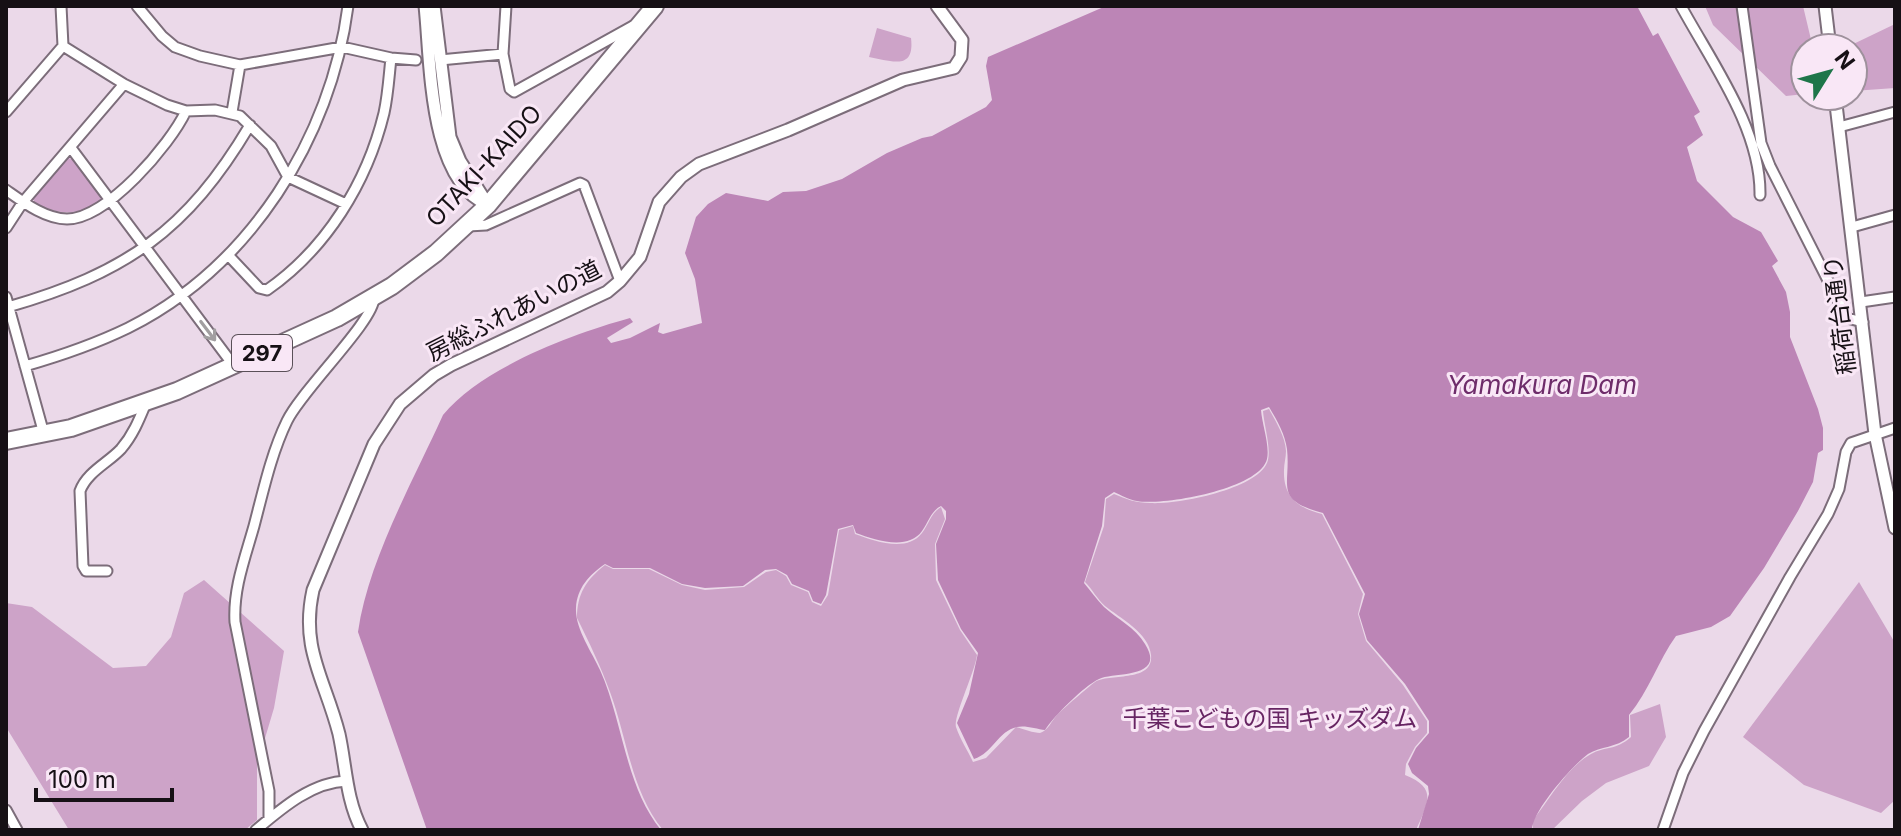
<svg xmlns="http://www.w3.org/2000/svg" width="1901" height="836" viewBox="0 0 1901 836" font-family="Inter,'Noto Sans JP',sans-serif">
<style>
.green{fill:#cda3c8}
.water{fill:#bc85b6}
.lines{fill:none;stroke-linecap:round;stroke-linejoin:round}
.minor-casing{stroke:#7c6d7a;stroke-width:13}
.tertiary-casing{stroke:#7c6d7a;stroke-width:15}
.trunk-casing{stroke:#7c6d7a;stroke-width:20}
.minor{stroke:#fff;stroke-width:9}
.tertiary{stroke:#fff;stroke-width:11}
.trunk{stroke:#fff;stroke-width:16}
.oneway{stroke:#a29fa1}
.labels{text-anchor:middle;stroke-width:6;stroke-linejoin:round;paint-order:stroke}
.shield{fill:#f9e7f6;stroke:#5a5058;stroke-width:2}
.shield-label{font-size:22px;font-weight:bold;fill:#161015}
.street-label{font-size:24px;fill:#161015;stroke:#f9e7f6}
.park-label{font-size:24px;fill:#672563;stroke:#f9e7f6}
.water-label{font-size:26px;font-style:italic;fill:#6e2c6a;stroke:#f9e7f6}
</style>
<rect width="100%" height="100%" fill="#ebd9e9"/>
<!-- green -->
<path class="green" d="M1705 6H1803L1813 48H1805V94L1786 96 1713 25Z
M1895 24V88L1853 91V48H1845Z
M877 28 911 38C915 71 891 61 869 57Z
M68 158 72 159 100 194 101 200C81 217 58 214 36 205L33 199Z
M1269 409C1276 422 1285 436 1286 451 1286 457 1284 464 1284 470 1283 497 1298 508 1322 514L1363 594 1358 614 1366 641 1403 685 1427 721V733L1415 747 1406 764 1405 775C1438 788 1428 803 1416 830H663C631 791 627 737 610 692 601 667 589 642 577 618 577 594 586 580 605 565L613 569H649L682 585 705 590 744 587 766 572 776 570 786 576 791 585 808 592 812 602 821 606 828 595 839 530 853 526 855 534C874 541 907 553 922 533 929 524 931 513 941 507L945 519 935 544 936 580 960 630 977 655C975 672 953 717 956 727 960 739 968 751 973 762L986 758 1016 727C1023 729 1034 733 1040 733 1048 731 1052 720 1057 715 1064 708 1087 688 1095 682 1109 673 1154 683 1151 655 1149 633 1120 618 1105 606 1098 600 1092 589 1085 582L1104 526 1106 499 1114 494C1126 499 1136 503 1150 503 1176 505 1261 489 1268 460 1271 447 1264 425 1263 411Z
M204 580 284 651 274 708 257 765V820L245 830H69L6 727V603L32 607 113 668 146 666 171 637 184 593Z
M1859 582 1895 643V800L1881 813 1804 785 1743 737Z
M1660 704 1666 737 1649 766 1606 783 1582 801 1552 830H1533V820C1550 799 1566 768 1591 754 1605 746 1615 751 1631 737L1630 715Z"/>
<!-- water -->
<path class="water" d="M1106 6H1637L1653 36 1658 33 1700 112 1694 116 1703 135 1687 147 1697 181 1733 217 1761 232 1778 261 1772 266 1786 292 1790 312V337L1818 409 1823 428V450L1818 453 1813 482 1798 511 1764 568 1730 616 1711 627 1676 636C1658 661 1649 691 1629 715V737C1616 748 1601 746 1588 754 1572 766 1532 811 1532 830H1418L1429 794 1428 786 1412 773 1408 764 1416 748 1429 733V721L1405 684 1367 640 1359 614 1365 594 1323 513C1273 500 1291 486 1287 449 1285 434 1277 420 1269 407L1261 410C1262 424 1270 446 1267 459 1260 489 1163 506 1137 501 1129 500 1121 495 1114 492L1105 498 1102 526 1084 583C1090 590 1097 600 1104 607 1117 619 1135 627 1145 644 1167 679 1114 672 1099 679 1084 686 1054 716 1045 730 1037 729 1025 725 1017 727 998 731 993 753 974 759L957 723 969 694 978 653 961 629 938 580 936 544 946 519V511L941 506C931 511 929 521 922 531 908 551 875 540 856 533L853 525 838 529 826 595 821 604 813 601 809 591 792 584 787 575 776 569 765 570 743 586 705 588 682 584 650 568H613L605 564C589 575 577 588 576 608 575 629 592 652 600 670 623 721 625 786 661 830H427L358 632C368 561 413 481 443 415 481 368 572 334 630 318L633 322 607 338 611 343 630 338 660 323 658 332 663 334 702 323 695 279 685 253 696 217 708 204 726 193 768 201 783 192 806 191 842 179 887 153 922 138 932 136 986 107 992 100 986 66 988 57Z"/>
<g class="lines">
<defs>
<path id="minor" d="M137 6 162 36 175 47 200 56 240 65 342 47 391 58 416 60
M506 6 503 54 510 89 514 92 633 26
M1681 6C1712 63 1761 129 1760 195
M1742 6 1761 143 1770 166 1847 318 1863 322
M63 46 124 84 167 105 186 111 215 110 240 116 271 146 288 177 346 204
M440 60 503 54
M6 112 63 46 61 6
M232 112 240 65
M1839 127 1895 112
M71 148 234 366
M6 190C23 202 45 219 67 219 107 219 170 145 186 111
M468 226 486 225 580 183 584 185 620 281
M1852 227 1895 215
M6 228 23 202 124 84
M228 255 259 288 267 290C326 249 367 183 384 113 388 95 389 76 391 58
M6 297 44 434
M1861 302 1895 297
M8 307C126 273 187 231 250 125
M25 366C60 356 95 344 128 328 250 267 331 138 348 6
M107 571H86L83 566 80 491C87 472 108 463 121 449 133 435 139 420 146 403
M6 810 17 830
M269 819V791L235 622C233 589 245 558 254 526 263 492 271 454 287 421 301 391 374 321 374 298
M256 830C282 808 312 782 347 781
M1663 830 1683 773 1704 731 1790 577 1828 514 1839 489 1846 452 1851 443 1895 428"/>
<path id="tertiary" d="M425 6C431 61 428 180 488 205
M434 6 450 137 460 161 488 205
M1825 6 1830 48
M1835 96 1875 434 1895 528
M362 830C346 800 346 766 339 734 325 679 300 649 313 590L374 444 400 404 434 375 451 365 607 292 620 281 640 257 659 202 681 177 699 164 788 130 903 80 954 68 961 57 962 40 937 6"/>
<path id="trunk" d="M6 441 71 428 177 391 337 318 392 286 436 253 488 205 655 6"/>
</defs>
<!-- minor casing -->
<use href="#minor" class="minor-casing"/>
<!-- tertiary casing -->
<use href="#tertiary" class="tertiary-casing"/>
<!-- trunk casing -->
<use href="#trunk" class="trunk-casing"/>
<!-- minor -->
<use href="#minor" class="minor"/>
<!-- tertiary -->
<use href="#tertiary" class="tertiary"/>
<!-- trunk -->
<use href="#trunk" class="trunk"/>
</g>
<!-- one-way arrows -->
<defs><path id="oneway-shaft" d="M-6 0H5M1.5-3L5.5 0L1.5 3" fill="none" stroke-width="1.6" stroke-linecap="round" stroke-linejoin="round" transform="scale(2)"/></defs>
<use class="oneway" href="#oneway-shaft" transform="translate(208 331) rotate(53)"/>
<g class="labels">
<!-- shield labels -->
<rect class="shield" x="232" y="335" width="60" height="36" rx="6"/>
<g class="shield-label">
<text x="262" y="361">297</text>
</g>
<!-- street labels -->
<g class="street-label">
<text transform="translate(484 166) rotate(-47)" y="8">OTAKI-KAIDO</text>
<text transform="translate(514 311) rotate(-27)" y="8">房総ふれあいの道</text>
<text transform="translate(1840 315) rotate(-97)" y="8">稲荷台通り</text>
</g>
<!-- park labels -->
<g class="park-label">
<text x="1270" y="727">千葉こどもの国 キッズダム</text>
</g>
<!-- water labels -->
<g class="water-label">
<text x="1542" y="394">Yamakura Dam</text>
</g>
</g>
<!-- border -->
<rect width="1901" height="836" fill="none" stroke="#161015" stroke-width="16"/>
<!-- north arrow -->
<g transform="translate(1829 72) rotate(53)"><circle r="38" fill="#f9e7f6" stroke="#9e919c" stroke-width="2"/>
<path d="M0-6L14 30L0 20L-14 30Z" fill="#1e7549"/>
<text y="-12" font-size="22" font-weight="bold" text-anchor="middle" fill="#161015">N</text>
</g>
<!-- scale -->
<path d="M36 788v12h136v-12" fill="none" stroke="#161015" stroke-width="4"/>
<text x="48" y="788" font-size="24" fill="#161015" stroke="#f9e7f6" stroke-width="6" paint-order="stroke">100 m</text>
</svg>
